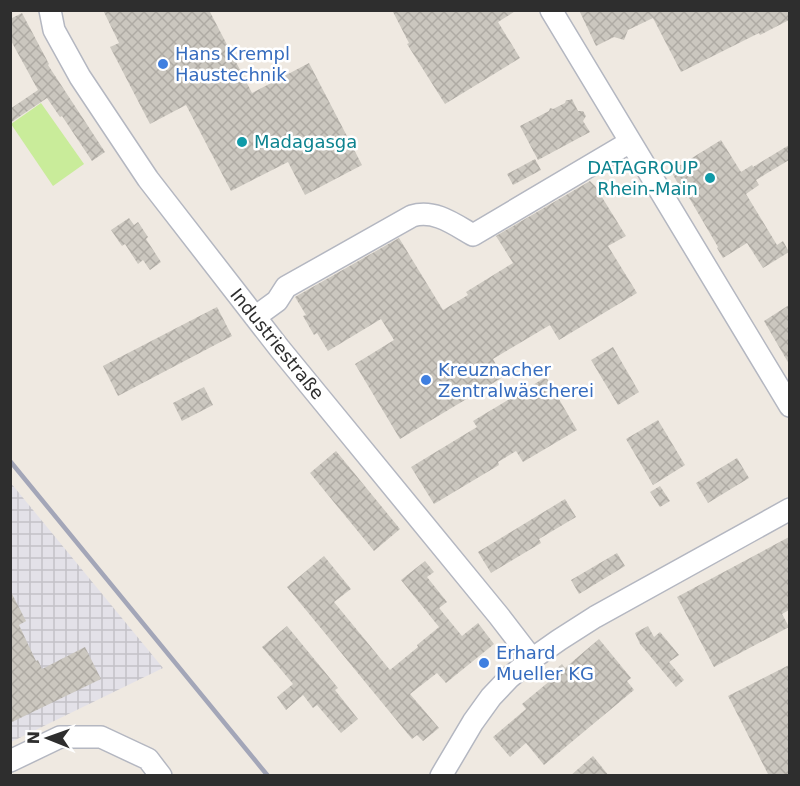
<svg xmlns="http://www.w3.org/2000/svg" width="800" height="786" viewBox="0 0 800 786" font-family="'DejaVu Sans',sans-serif">
<style>
.industrial{fill:url(#industrial-grid)}
.pitch{fill:#c9ec9a}
.building{fill:url(#building-cross-hatch)}
.lines{fill:none;stroke-linecap:round;stroke-linejoin:round}
.minor-casing{stroke:#b4b7c1;stroke-width:24}
.minor{stroke:#fff;stroke-width:21}
.rail{stroke:#a3a6b8;stroke-width:4.5}
.shop-dot{fill:#3f7fe0;stroke:#fff;stroke-width:2}
.culture-dot{fill:#0f9aa8;stroke:#fff;stroke-width:2}
.labels{text-anchor:middle;stroke-width:5;stroke-linejoin:round;paint-order:stroke}
.shop-label{font-size:18px;fill:#366cbe;stroke:#fff;text-anchor:start}
.culture-label{font-size:18px;fill:#0d838f;stroke:#fff;text-anchor:start}
.street-label{font-size:18px;fill:#2e2e2e;stroke:#fff}
</style>
<defs>
<pattern id="industrial-grid" width="8" height="8" patternUnits="userSpaceOnUse" patternTransform="scale(1.5)"><rect width="8" height="8" fill="#e3e1e8"/><path d="M0 4h8M4 0v8" fill="none" stroke="#c3c1c7"/></pattern>
<pattern id="building-cross-hatch" width="8" height="8" patternUnits="userSpaceOnUse" patternTransform="scale(1.5)"><rect width="8" height="8" fill="#cbc7bf"/><path d="M0 0l8 8M0 8l8-8" fill="none" stroke="#afaba4"/></pattern>
</defs>
<rect width="100%" height="100%" fill="#efe9e1"/>
<!-- industrial -->
<path class="industrial" d="M10 482 163 668 11 742H10Z"/>
<!-- pitch -->
<path class="pitch" d="M41 103 84 164 53 186 11 124Z"/>
<!-- building -->
<path class="building" d="M103 10H209L252 93 309 63 362 165 305 195 288 162 231 191 186 105 150 124 110 47 119 43Z
M392 10H517L498 22 520 58 445 104 407 44 409 43Z
M579 10H789V20L760 35 759 33 681 72 653 18 628 30 624 40 614 37 596 46Z
M22 13 49 64 48 65 105 152 92 161 62 116 60 117 47 98 10 123V109L38 90 10 39V19Z
M572 99 578 111H583L586 116 583 121 590 132 538 160 520 126 549 111 550 108 553 109 565 103 566 100H569Z
M721 140 741 172 752 165 753 167 789 145V160L756 180 759 185 746 194 777 245 783 241 789 252 763 268 747 243 723 258 717 248 718 247 688 196 686 198 671 171Z
M535 159 541 170 513 185 507 174Z
M590 181 595 186 626 236 608 246 637 293 559 340 550 325 493 359 503 377 400 439 355 364 394 340 381 319 328 351 317 333 314 335 303 316 306 315 295 297 399 238 443 310 468 295 466 292 513 263 496 236Z
M129 218 134 225 138 222 148 237 146 239 161 262 150 270 143 260 138 264 125 244 122 246 111 230Z
M789 305V364L764 321Z
M217 307 232 336 118 396 103 366Z
M613 347 639 392 618 405 591 360Z
M546 377 577 430 523 462 516 451 498 462 499 465 434 504 411 467 477 427 473 421Z
M204 387 213 405 182 421 173 403Z
M658 420 685 465 653 485 626 439Z
M336 451 400 529 374 551 310 473Z
M737 458 749 478 708 503 696 483Z
M660 486 670 501 660 507 650 492Z
M565 499 576 517 539 539 541 543 491 573 478 552Z
M789 537V610L782 614 789 627 714 667 677 597Z
M617 553 625 566 579 594 571 580Z
M324 556 351 589 334 602 390 670 418 647 417 645 439 627 401 580 425 561 434 572 427 577 447 602 439 608 462 636 478 623 494 644 446 683 437 673 410 694 439 728 423 741 417 735 412 739 287 587Z
M10 590 26 621 19 625 36 661 38 660 42 669 85 647 101 679 10 723Z
M287 626 338 688 335 690 358 719 341 733 317 705 313 708 303 695 286 710 277 697 293 684 262 647Z
M648 626 654 637 660 632 679 655 669 662 684 680 676 687 640 644 635 633Z
M599 639 631 678 627 681 634 690 544 765 526 743 510 757 493 737 526 709 522 704 557 675 554 671 562 664 565 668Z
M789 665V776H769L728 696Z
M593 756 609 776H570Z"/>
<g class="lines">
<defs>
<path id="minor" d="M50 10 54 30 80 77 148 179 280 349 499 616 532 659
M551 10 790 406
M255 317 277 301 286 287 412 216C434 209 454 224 473 235L630 142
M10 761 60 737H101L148 759 161 776
M441 776 473 722 491 697 509 678 532 659 559 640 595 617 790 509"/>
</defs>
<!-- minor casing -->
<use href="#minor" class="minor-casing"/>
<!-- minor -->
<use href="#minor" class="minor"/>
<!-- rail -->
<path class="rail" d="M10 461 268 776"/>
</g>
<!-- markers -->
<g class="shop-dot">
<circle cx="163" cy="64" r="6"/>
<circle cx="426" cy="380" r="6"/>
<circle cx="484" cy="663" r="6"/>
</g>
<g class="culture-dot">
<circle cx="242" cy="142" r="6"/>
<circle cx="710" cy="178" r="6"/>
</g>
<g class="labels">
<!-- shop labels -->
<g class="shop-label">
<text x="175" y="60">Hans Krempl<tspan x="175" dy="21">Haustechnik</tspan></text>
<text x="438" y="376">Kreuznacher<tspan x="438" dy="21">Zentralwäscherei</tspan></text>
<text x="496" y="659">Erhard<tspan x="496" dy="21">Mueller KG</tspan></text>
</g>
<!-- culture labels -->
<g class="culture-label">
<text x="254" y="148">Madagasga</text>
<text x="698" y="174" text-anchor="end">DATAGROUP<tspan x="698" dy="21">Rhein-Main</tspan></text>
</g>
<!-- street labels -->
<g class="street-label">
<text transform="translate(277 344) rotate(51)" y="6">Industriestraße</text>
</g>
</g>
<!-- border -->
<rect width="800" height="786" fill="none" stroke="#2e2e2e" stroke-width="24"/>
<!-- north arrow -->
<g transform="translate(48 738) rotate(271)" stroke="#ffffff" stroke-width="4.5" paint-order="stroke">
<path d="M0-4.5L10 22L0 15L-10 22Z" fill="#2e2e2e"/>
<text y="-9" font-size="16" font-weight="bold" text-anchor="middle" fill="#2e2e2e">N</text>
</g>
</svg>
